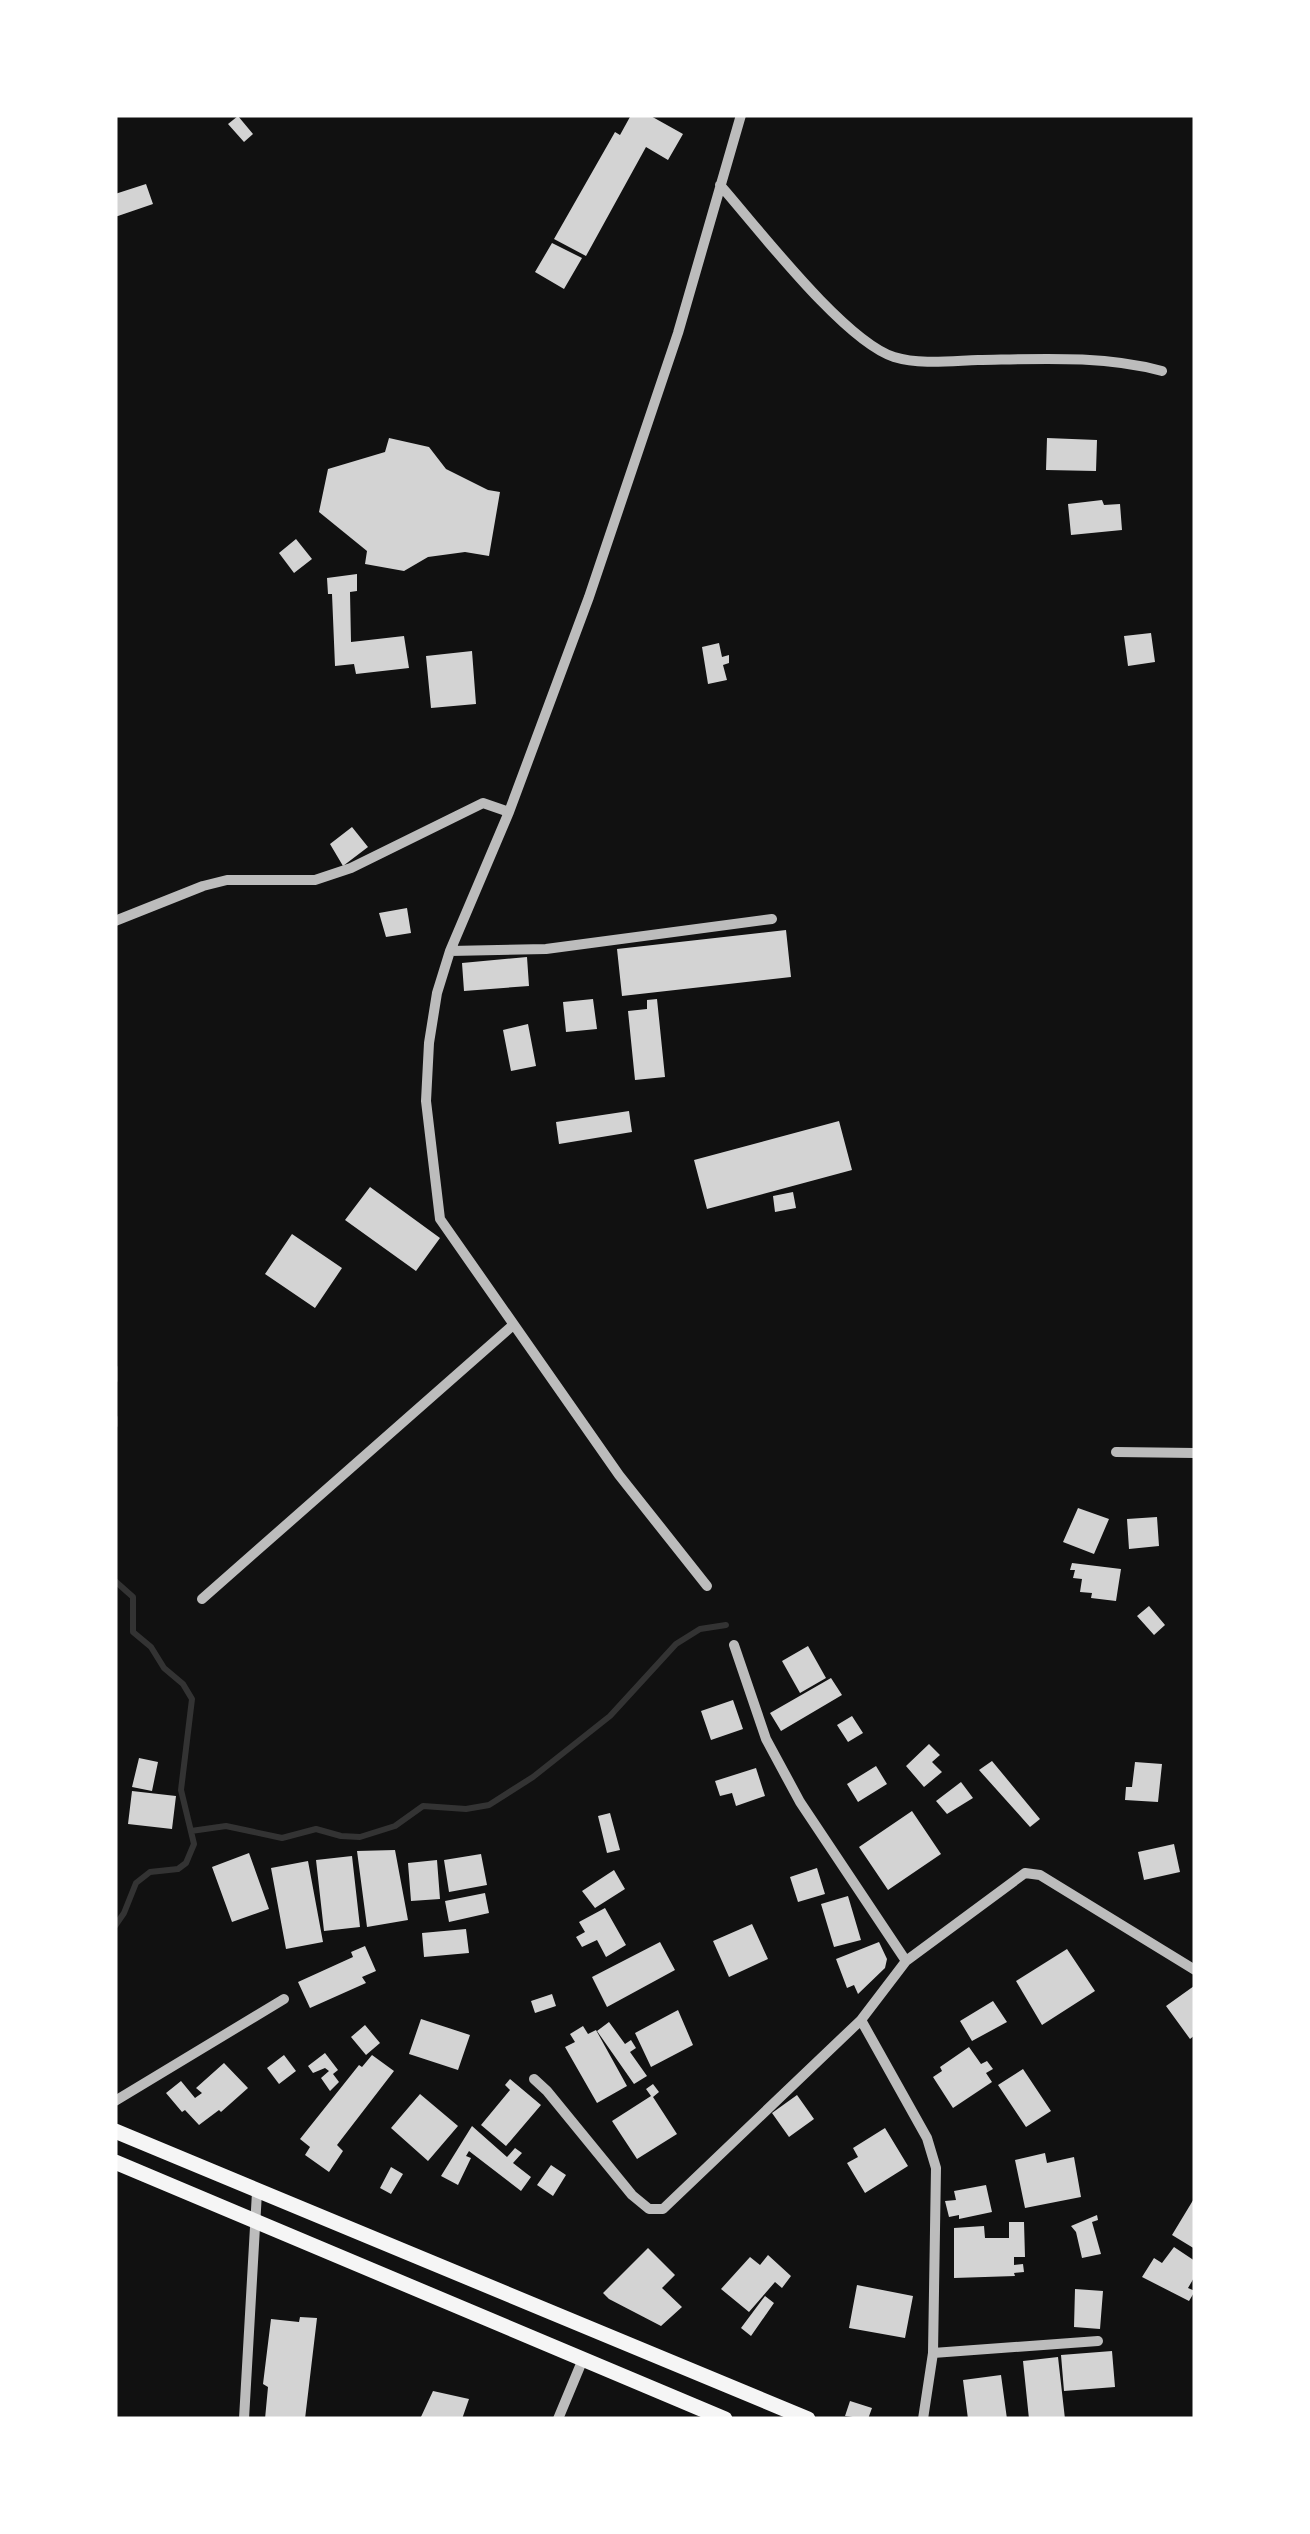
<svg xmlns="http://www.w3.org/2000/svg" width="1310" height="2534" viewBox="0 0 1310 2534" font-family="Commissioner,sans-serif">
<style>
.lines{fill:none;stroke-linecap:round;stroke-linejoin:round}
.stream{stroke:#333;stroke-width:6}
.building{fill:#d3d3d3}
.minor{stroke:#bcbcbc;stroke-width:10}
.primary{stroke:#f5f5f5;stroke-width:15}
</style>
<rect width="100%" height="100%" fill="#111"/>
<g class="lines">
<!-- stream -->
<path class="stream" d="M115 1368V1380
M115 1418V1425
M115 1581 133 1597V1632L151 1647 164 1668 183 1684 192 1699 181 1790 194 1844 186 1863 178 1869 150 1872 136 1883 124 1913 115 1926
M191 1831 226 1826 282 1838 316 1829 341 1836 360 1837 395 1826 423 1806 466 1809 489 1805 533 1777 610 1716 676 1644 700 1629 726 1625"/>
</g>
<!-- building -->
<path class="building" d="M631 115H649L683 134 668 160 646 147 586 256 554 239 615 132 620 135Z
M238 116 253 134 244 142 228 124Z
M146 184 153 204 115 217V194Z
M552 243 582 258 564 289 535 272Z
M389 438 429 447 446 469 488 490 500 492 489 556 465 552 428 557 404 571 365 564 367 551 319 512 328 469 385 452Z
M1047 438 1097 440 1096 471 1046 470Z
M1102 500 1104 505 1120 504 1122 530 1071 535 1068 504Z
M296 539 312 559 294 573 279 553Z
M357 574V591L350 592 351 642 404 636 409 668 356 674 354 664 335 666 332 594H328L327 578Z
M1151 633 1155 662 1128 666 1124 636Z
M719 643 722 657 729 655V663L723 665 727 680 708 684 702 647Z
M472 651 476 704 431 708 426 656Z
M352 827 368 847 343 866 330 844Z
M407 908 411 933 386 937 379 913Z
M786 930 791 977 622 996 617 949Z
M527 957 529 986 464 991 462 963Z
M593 999 597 1029 566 1032 563 1002Z
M657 999 665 1077 635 1080 628 1011 647 1009V1000Z
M528 1024 536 1066 511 1071 503 1030Z
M629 1111 632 1132 559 1144 556 1122Z
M839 1121 852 1170 707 1209 694 1160Z
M370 1187 440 1238 416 1271 345 1220Z
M793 1192 796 1208 775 1212 773 1196Z
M292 1234 342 1268 315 1308 265 1274Z
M1078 1508 1109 1519 1094 1554 1063 1542Z
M1157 1517 1159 1546 1129 1549 1127 1519Z
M1072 1563 1121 1569 1116 1601 1091 1598 1092 1593 1080 1592 1082 1579 1073 1578 1075 1570H1070Z
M1149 1606 1165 1625 1154 1635 1137 1616Z
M808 1646 826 1678 800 1693 782 1661Z
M831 1678 842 1695 781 1731 770 1713Z
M733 1700 743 1729 711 1740 701 1711Z
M852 1716 863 1733 848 1742 837 1725Z
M929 1744 940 1755 932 1762 942 1772 924 1787 906 1766Z
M139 1758 158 1762 152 1791 132 1787Z
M992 1761 1040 1819 1030 1827 979 1770Z
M1135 1762 1162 1764 1158 1802 1125 1800 1126 1787H1132Z
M876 1766 887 1784 858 1802 847 1784Z
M756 1768 765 1796 736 1806 732 1793 720 1796 715 1781Z
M961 1782 973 1798 947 1814 936 1801Z
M132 1791 176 1796 172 1829 128 1824Z
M912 1811 941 1854 888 1890 859 1847Z
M610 1813 620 1850 607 1853 598 1816Z
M1174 1844 1180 1872 1144 1880 1138 1852Z
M395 1850 408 1920 367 1927 357 1851Z
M249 1853 269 1909 232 1922 212 1867Z
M481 1854 487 1885 449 1892 444 1860Z
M352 1856 360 1927 324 1931 316 1860Z
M437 1860 440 1899 411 1901 408 1863Z
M308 1861 323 1942 286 1949 271 1868Z
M817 1868 825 1894 798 1902 790 1877Z
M614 1870 625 1889 595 1908 582 1891Z
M485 1893 489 1913 449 1922 445 1901Z
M848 1896 861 1940 834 1947 821 1904Z
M605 1908 626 1945 606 1957 597 1940 582 1947 576 1937 585 1932 579 1922Z
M752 1924 768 1959 729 1977 713 1941Z
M466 1929 469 1953 424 1957 422 1933Z
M660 1942 675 1970 607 2007 592 1977Z
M879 1942 887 1959 885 1968 858 1994 854 1985 847 1988 836 1959Z
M365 1946 376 1971 362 1977 366 1983 310 2008 298 1982 353 1957 351 1952Z
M1067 1949 1095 1991 1042 2025 1016 1981Z
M1194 1986 1195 2035 1190 2039 1166 2006Z
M552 1994 556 2006 535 2013 531 2001Z
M993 2001 1007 2022 972 2041 960 2021Z
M678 2010 693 2045 651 2067 635 2033Z
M421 2019 470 2035 458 2070 409 2054Z
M609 2022 625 2044 631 2040 636 2048 630 2052 647 2076 634 2084 597 2031Z
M365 2025 380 2043 366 2055 351 2037Z
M583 2026 588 2034 596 2030 627 2086 597 2103 565 2047 575 2042 570 2034Z
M969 2047 981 2064 987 2061 993 2069 986 2073 992 2082 953 2108 933 2077 942 2071 940 2067Z
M325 2053 338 2070 333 2074 339 2082 330 2091 321 2078 329 2071 325 2068 313 2073 308 2066Z
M284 2055 296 2071 279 2084 267 2068Z
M372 2055 394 2071 337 2145 343 2151 329 2172 305 2155 310 2147 300 2139 359 2065 362 2067Z
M224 2063 248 2088 221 2112 219 2110 199 2125 185 2110 182 2112 166 2093 181 2081 195 2098 202 2093 196 2088Z
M1023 2069 1051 2111 1026 2127 998 2085Z
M510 2079 541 2105 506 2146 481 2125 510 2090 505 2085Z
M653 2084 659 2092 653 2097 677 2134 637 2159 612 2121 651 2096 646 2089Z
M420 2094 458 2126 428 2161 391 2128Z
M797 2095 814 2119 789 2137 772 2113Z
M472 2126 507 2157 515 2148 522 2153 513 2163 531 2177 521 2191 469 2151 466 2156 471 2158 458 2185 441 2176Z
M885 2128 908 2166 865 2193 847 2163 858 2157 853 2148Z
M1045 2153 1047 2163 1074 2157 1081 2197 1025 2208 1015 2160Z
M551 2165 566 2175 553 2196 537 2185Z
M391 2167 403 2174 391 2194 380 2188Z
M986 2185 992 2212 959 2219V2215L949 2217 945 2201 956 2200 954 2191Z
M1195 2197V2249L1172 2235Z
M1097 2215 1098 2220 1092 2222 1101 2254 1082 2258 1076 2232 1071 2226Z
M1009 2222H1024L1025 2257H1014V2265L1023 2264 1024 2272 1014 2273 1015 2276 954 2278V2228L984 2226 985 2238H1009Z
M1174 2247 1195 2261V2276L1188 2288 1195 2291 1189 2301 1142 2277 1154 2258 1162 2263Z
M648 2248 675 2275 662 2288 682 2307 661 2326 609 2299 603 2293Z
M768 2255 791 2276 782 2288 775 2282 749 2312 721 2289 750 2257 760 2265Z
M857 2285 913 2296 905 2338 849 2328Z
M1075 2289 1103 2291 1100 2329 1074 2327Z
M765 2296 774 2303 751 2336 741 2328Z
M300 2317 317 2318 305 2419H265L268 2387 263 2384 271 2319 299 2322Z
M1112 2351 1115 2387 1064 2391 1061 2355Z
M1058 2357 1065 2419H1029L1023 2361Z
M1001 2375 1007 2419H968L963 2380Z
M433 2391 469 2399 462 2419H420Z
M850 2401 872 2408 868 2419 845 2416Z"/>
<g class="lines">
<!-- minor -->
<path class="minor" d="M720 185C757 227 844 341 894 357 920 365 951 361 978 360 1038 359 1103 355 1162 371
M115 921 203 886 227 880H315L351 868 483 803 509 812
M450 951 546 949 772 919
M1116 1452 1195 1453
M707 1586 619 1475 440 1219 426 1101 429 1043 437 993 450 951 509 812 589 597 678 333 741 115
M202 1599 512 1326
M734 1645 766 1739 800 1802 906 1961
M861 2020 927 2138 936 2168 933 2353 923 2419
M534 2079 547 2091 632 2195 649 2209H663L861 2020 906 1961 1025 1873 1040 1875 1195 1970
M115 2101 284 1999
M933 2353 1098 2341
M244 2419 257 2192
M558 2419 583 2359"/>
<!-- primary -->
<path class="primary" d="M115 2131 808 2419
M115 2162 725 2419"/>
</g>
<!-- border -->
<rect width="1310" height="2534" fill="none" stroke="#ffffff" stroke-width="235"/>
</svg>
